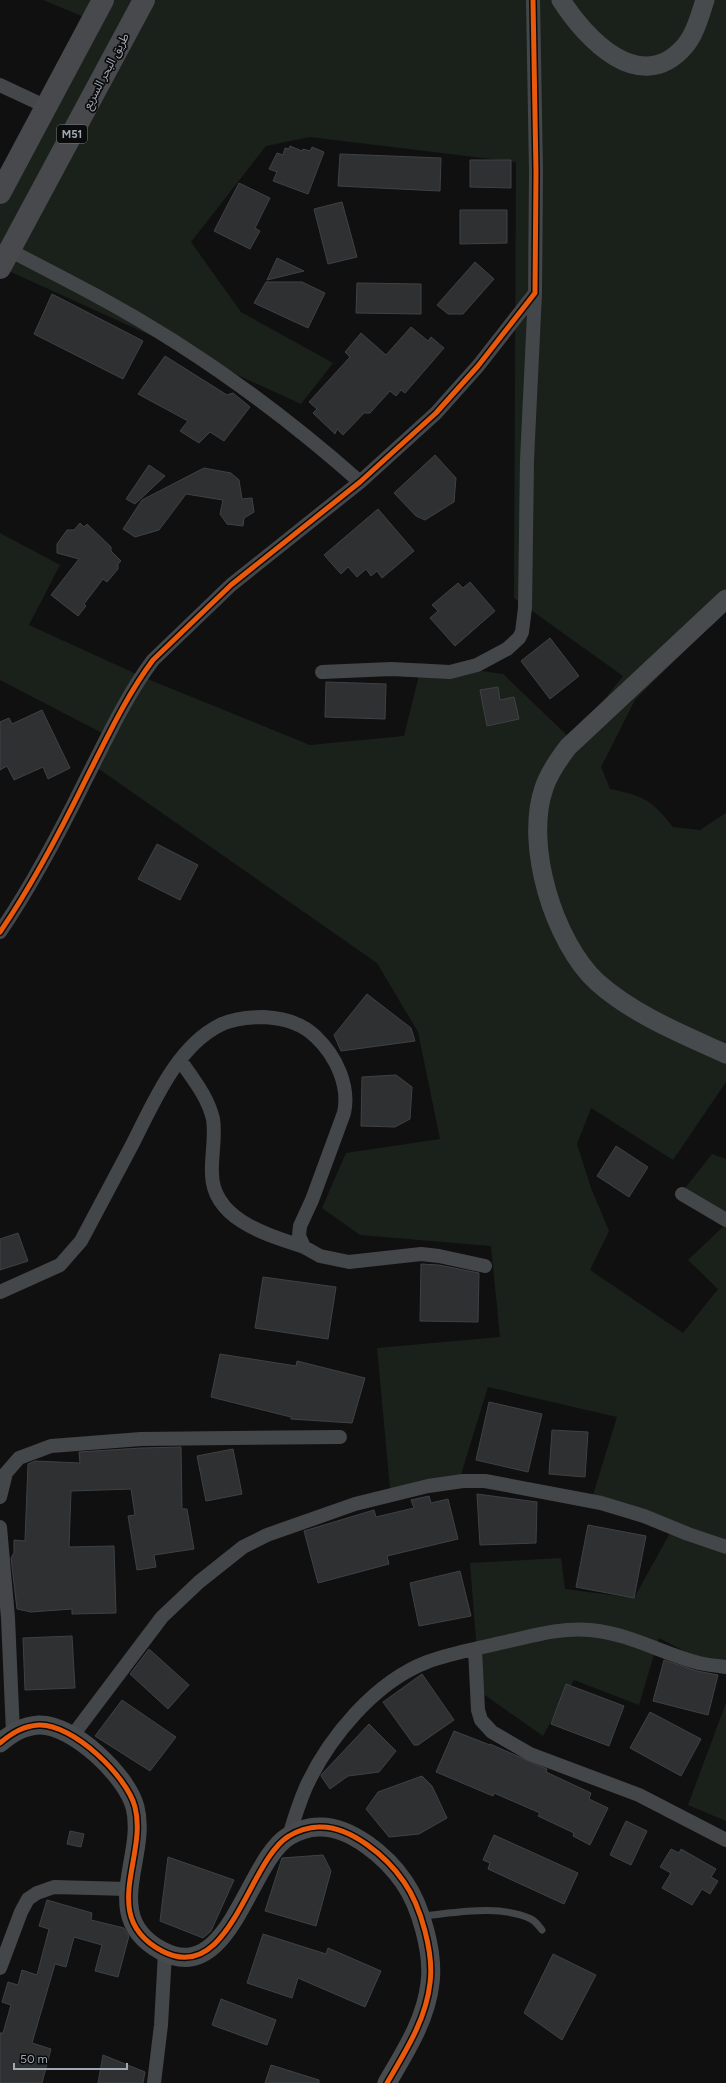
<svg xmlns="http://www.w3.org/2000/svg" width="726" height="2083" viewBox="0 0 726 2083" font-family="Figtree,'Noto Sans Arabic',sans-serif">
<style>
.green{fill:#1a211b}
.building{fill:#2f3032;stroke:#3e4245}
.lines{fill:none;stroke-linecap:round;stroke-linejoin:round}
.lane{stroke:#44474a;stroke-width:7}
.street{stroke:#44474a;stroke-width:14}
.secondary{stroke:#484b4e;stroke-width:19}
.highway{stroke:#47494c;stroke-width:22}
.cycleway-casing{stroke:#0b0b0c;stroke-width:8}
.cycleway{stroke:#e8590c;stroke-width:5}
.labels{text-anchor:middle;stroke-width:3.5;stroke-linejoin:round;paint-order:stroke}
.shield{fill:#0b0b0c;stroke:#737a82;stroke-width:1}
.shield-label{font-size:11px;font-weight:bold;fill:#9fa9b4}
.street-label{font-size:12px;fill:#9fa9b4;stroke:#0b0b0c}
</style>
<rect width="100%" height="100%" fill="#101011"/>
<!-- green -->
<path class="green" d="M43 0H726V610L635 700 601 767 610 789C644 796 652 800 673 827L700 830 726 813V1082L673 1160 591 1108 577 1144 591 1188 609 1231 590 1270 683 1333 718 1289 688 1260 725 1225 682 1192 712 1154 726 1159V1673L659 1638 639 1705 574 1680 543 1736 476 1689V1640L470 1563 561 1558 565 1589 634 1598 675 1524 592 1498 617 1417 488 1387 458 1484 391 1498 377 1348 500 1337 491 1246 360 1235 322 1208 346 1153 440 1139 418 1032 377 963 96 767 104 734 0 680V533L60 565 29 625 145 678 310 745 404 736 422 663 503 674 572 740 623 676 514 598 516 162 310 137 266 146 191 242 241 312 333 363 301 404 0 267V195L89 19Z
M726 1703V1821L688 1805Z"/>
<!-- building -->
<path class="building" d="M290 146 302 151 303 149 310 151 312 147 324 152 308 194 273 181 277 172 269 169 277 153 283 155 285 148 289 149Z
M340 154 441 158 440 191 338 186Z
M470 160H511V188L470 187Z
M239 183 270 198 255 228 260 231 250 249 214 231Z
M342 202 357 257 328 264 314 209Z
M460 210H507V243L460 244Z
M277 258 304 271 267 280Z
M475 262 494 279 463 314H448L437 305Z
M266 282H302L325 293 308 328 254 303Z
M357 283 421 284V314L356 313Z
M52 294 143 341 123 379 34 334Z
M411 327 428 341 431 337 444 348 405 393 401 390 396 396 390 391 370 413H364L343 435 337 429 335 434 313 413 317 409 309 402 350 357 345 352 361 333 386 355Z
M165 356 227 395 233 393 250 407 224 441 210 432 199 443 180 431 188 421 138 394Z
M435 455 456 478 454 502 425 520 416 516 394 493Z
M149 465 165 476 135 504 126 499Z
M204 468 231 473 239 480 242 499 252 498 254 512 244 518 243 526 227 524 220 514 223 500 186 494 159 530 135 537 123 529 142 500Z
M378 509 414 551 382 578 377 571 371 576 366 569 357 577 348 567 341 574 324 555Z
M80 523 84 527 87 524 111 547V551L121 561 118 564V569L107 582 103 579 84 604 86 606 78 616 51 595 79 559 57 553V544L67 530H74Z
M470 582 495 611 455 646 430 618 438 611 432 605 458 583 463 588Z
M550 638 579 676 550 699 521 661Z
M326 682 386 684 385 719 325 717Z
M498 687 500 700 514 697 519 719 487 726 480 690Z
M42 710 70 768 48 779 43 767 14 780 7 766 0 770V722L9 718 12 724Z
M157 844 198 865 180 900 138 879Z
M367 994 411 1028 415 1041 341 1051 334 1035Z
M396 1075 412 1087 410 1119 395 1127 361 1126 362 1077Z
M616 1146 648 1167 629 1197 597 1176Z
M18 1233 28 1261 0 1270V1239Z
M421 1264 439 1265 479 1273 478 1322 420 1321Z
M263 1277 336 1287 328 1339 255 1328Z
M220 1354 296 1366 297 1361 365 1378 352 1423 291 1419V1417L211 1397Z
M489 1402 542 1414 528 1472 476 1460Z
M552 1430 588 1432 585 1477 549 1474Z
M181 1447 182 1509H187L194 1549 154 1555 156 1567 137 1570 128 1516 135 1515 131 1489 71 1491 69 1547 114 1546 116 1613 72 1614V1609L31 1612 17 1609 11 1558 14 1553V1540L25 1541 28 1464 35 1461 80 1463 79 1452 141 1448Z
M233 1449 242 1494 206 1501 197 1456Z
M477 1494 537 1502 536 1543 480 1545Z
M429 1496 431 1503 448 1499 458 1539 387 1556 389 1564 318 1583 304 1531 374 1510 376 1517 414 1508 411 1500Z
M588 1525 646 1536 634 1598 576 1587Z
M460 1571 471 1616 419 1626 410 1583Z
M72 1636 75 1688 25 1690 23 1638Z
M149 1649 189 1685 168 1709 130 1674Z
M664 1660 697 1671 718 1675 708 1715 653 1701Z
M422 1674 454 1720 418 1745H414L383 1702Z
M566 1684 624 1706 609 1746 551 1724Z
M122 1700 176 1737 150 1771 95 1736Z
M650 1712 701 1739 681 1776 630 1748Z
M369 1724 396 1751 379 1772 348 1776 330 1789 321 1776 322 1774Z
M454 1731 490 1745V1744L547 1769 546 1772 591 1793 589 1799 608 1808 590 1845 573 1836 574 1833 538 1816 540 1813 494 1793 493 1796 436 1772Z
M422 1776 432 1786 447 1818 419 1834 389 1837 366 1809 378 1792Z
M626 1821 647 1831 631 1865 610 1855Z
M70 1831 84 1834 81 1847 67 1844Z
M494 1835 578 1873 564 1904 488 1869 490 1863 483 1860Z
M671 1849 679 1853 681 1849 716 1869 711 1877 718 1881 710 1894 702 1889 692 1905 662 1888 671 1873 660 1867Z
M323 1855 331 1871 316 1926 265 1911 282 1858Z
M168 1857 234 1880 211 1931 203 1938 160 1921Z
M47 1900 92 1913 91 1920 124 1928 129 1936 118 1977 95 1971 102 1945 74 1937 66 1967 55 1964 32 2043 51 2049 42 2083H0V2033H3L11 2005 2 2002 8 1982 18 1985 22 1970 37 1975 49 1929 39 1926Z
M263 1934 326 1954 328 1948 381 1971 365 2007 298 1978 292 1998 247 1983Z
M553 1954 596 1975 562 2040 524 2013Z
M221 1999 276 2020 267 2045 212 2025Z
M103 2055 145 2072 143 2083H98Z
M271 2065 319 2080V2083H265Z"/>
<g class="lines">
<!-- lane -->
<path class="lane" d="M422 1916C456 1913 499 1904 531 1919 535 1921 539 1926 542 1930"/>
<!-- street -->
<path class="street" d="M0 85 47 107
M9 250C38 265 67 280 95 295 190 346 280 411 360 482
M322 672 391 669 450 672 477 665 507 649 519 638 522 632 525 608 527 460 535 293
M0 932C33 884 60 832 86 779 106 740 126 696 153 660L231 585 360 482 436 413 478 366 535 293 536 172 533 0
M180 1060C193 1079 208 1097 213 1119 216 1137 211 1156 212 1174 213 1220 268 1235 304 1247
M682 1194 726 1220
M0 1292 60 1265 81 1241C98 1209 115 1177 132 1145 153 1104 176 1047 220 1025 234 1018 249 1017 264 1017 283 1018 302 1023 316 1037 336 1056 350 1086 344 1113L312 1200 300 1226 299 1236 304 1247 320 1256 349 1262 421 1254 439 1256 485 1266
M0 1497 6 1473 19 1458 51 1446 141 1439 340 1437
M0 1527 8 1618 13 1733
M475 1649 478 1710 481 1720 492 1732 530 1754 639 1795 726 1840
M73 1735 162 1617 199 1582 243 1547 267 1535 355 1504 428 1486 463 1481H485L601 1503 644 1516 688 1534 726 1547
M289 1836C294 1819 299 1803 306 1787 329 1737 375 1682 427 1662 451 1653 476 1649 500 1643 529 1637 560 1627 590 1630 632 1634 660 1653 699 1663 708 1665 717 1666 726 1667
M0 1968 21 1912 28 1899 37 1893 54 1887 128 1889
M154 2083 161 2025 165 1953"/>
<!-- secondary -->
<path class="secondary" d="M561 0C585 38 640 97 684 47 695 35 700 15 705 0
M726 599 568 747C558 760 549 773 544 788 524 845 554 942 597 982 634 1015 682 1034 726 1054
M0 1743C12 1733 23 1726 39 1725 73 1724 127 1776 135 1807 148 1857 98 1917 162 1951 230 1987 248 1860 289 1836 297 1831 309 1827 318 1827 350 1825 387 1857 404 1882 421 1906 434 1954 430 1983 426 2020 405 2052 387 2083"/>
<!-- highway -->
<path class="highway" d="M0 193 103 0
M0 268 144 0"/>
<defs>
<path id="cycleway" d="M0 932C33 884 60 832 86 779 106 740 126 696 153 660L231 585 360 482 436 413 478 366 535 293 536 172 533 0
M0 1743C12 1733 23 1726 39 1725 73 1724 127 1776 135 1807 148 1857 98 1917 162 1951 230 1987 248 1860 289 1836 297 1831 309 1827 318 1827 350 1825 387 1857 404 1882 421 1906 434 1954 430 1983 426 2020 405 2052 387 2083"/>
</defs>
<!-- cycleway casing -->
<use href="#cycleway" class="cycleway-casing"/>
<!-- cycleway -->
<use href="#cycleway" class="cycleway"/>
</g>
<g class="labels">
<!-- shield labels -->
<rect class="shield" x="57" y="125" width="30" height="18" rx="3"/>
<g class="shield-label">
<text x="72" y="138">M51</text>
</g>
<!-- street labels -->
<g class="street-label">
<text transform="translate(106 71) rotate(-62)" y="4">طريق البحر السريع</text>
</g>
</g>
<!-- scale -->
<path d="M14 2063v6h113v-6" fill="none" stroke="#9fa9b4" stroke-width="2"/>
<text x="20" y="2063" font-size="12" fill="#9fa9b4" stroke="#0b0b0c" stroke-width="3" paint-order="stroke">50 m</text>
</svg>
